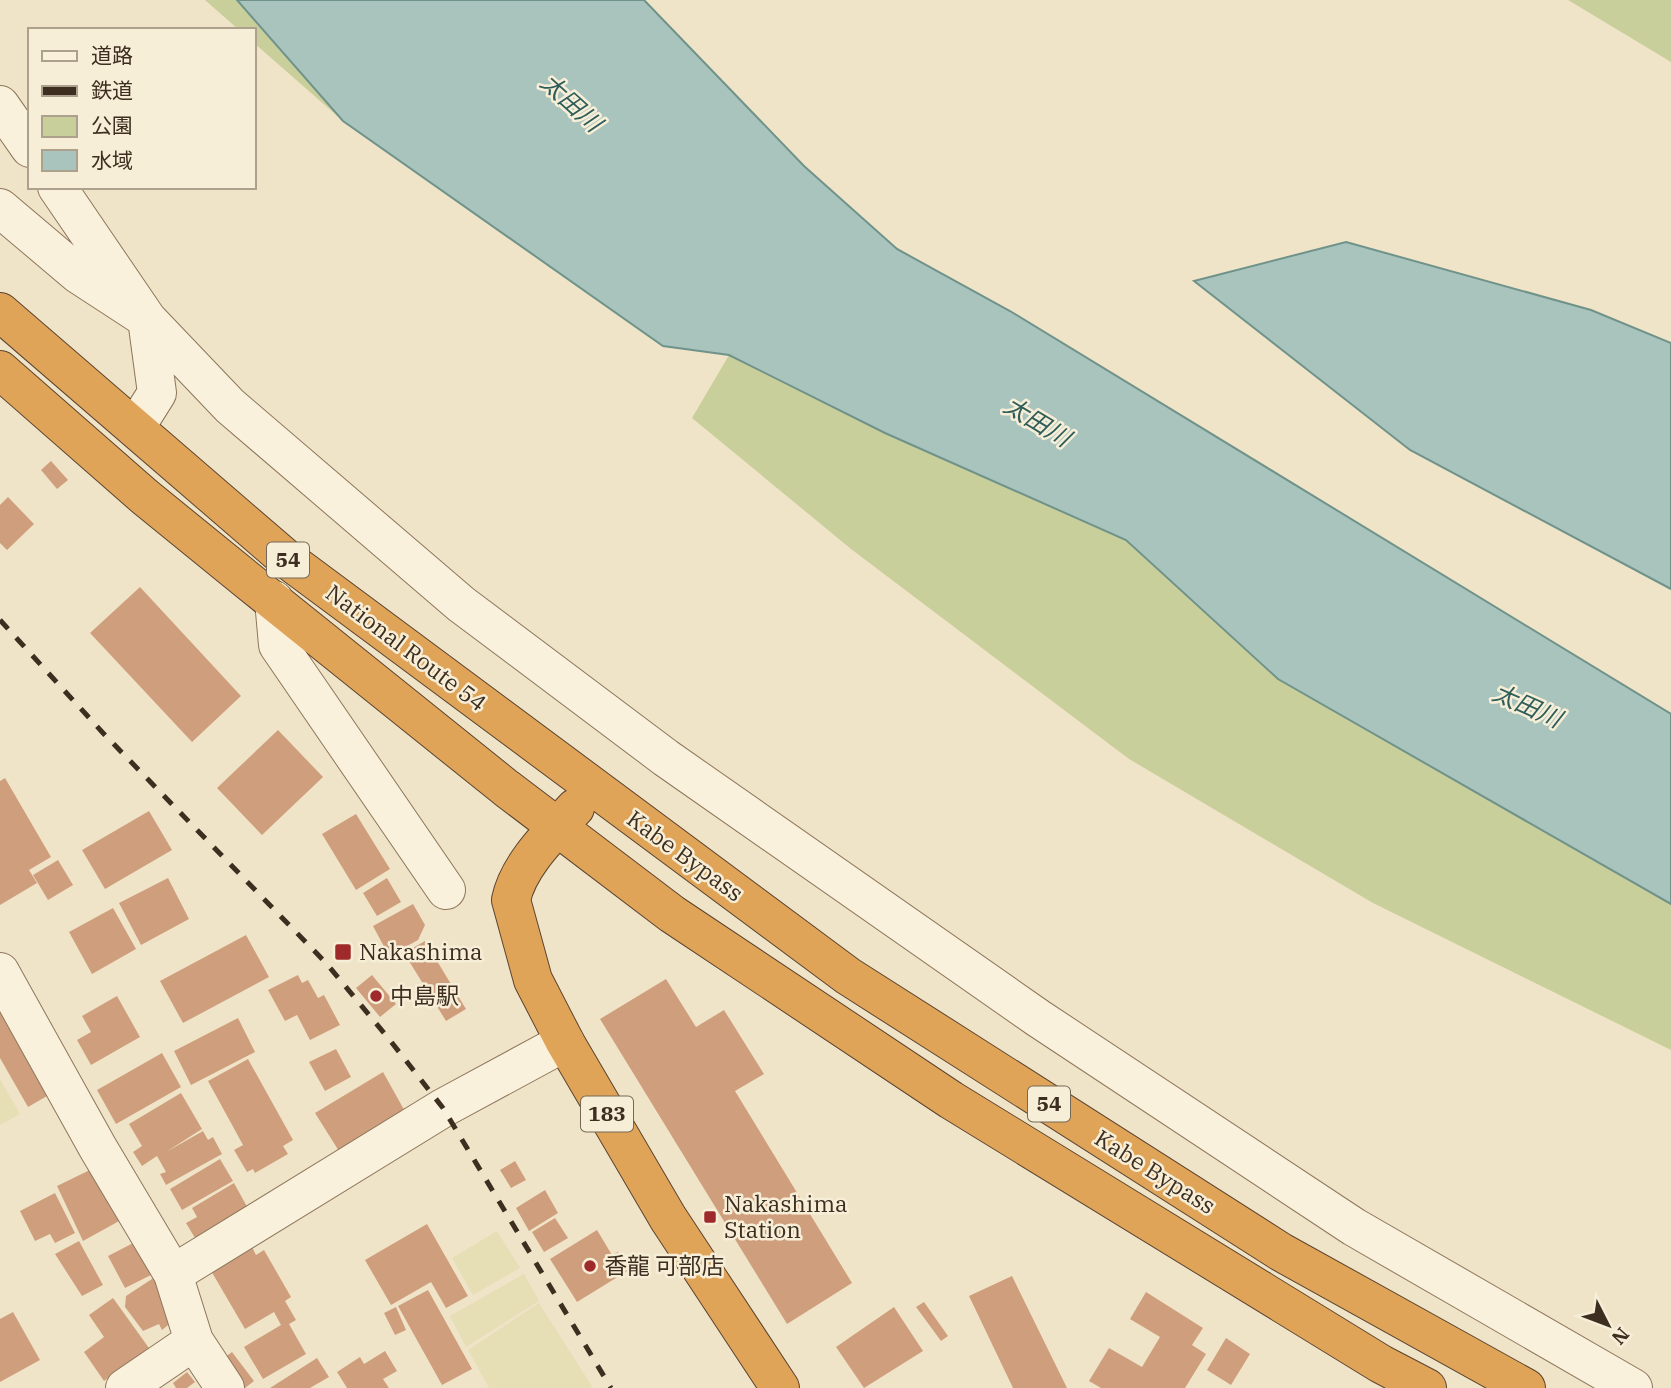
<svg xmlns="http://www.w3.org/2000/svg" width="1671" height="1388" viewBox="0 0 1671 1388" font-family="'IBM Plex Serif','Noto Sans JP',serif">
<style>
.farmland{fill:#e6deb5}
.green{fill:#c9cf9b}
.water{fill:#a9c4bc;stroke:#6f938a;stroke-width:2}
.building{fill:#cf9f7d}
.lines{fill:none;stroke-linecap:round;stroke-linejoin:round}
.minor-casing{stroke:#8d765c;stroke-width:40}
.highway-casing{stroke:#5b4430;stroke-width:40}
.minor{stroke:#faf1dc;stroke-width:38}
.highway{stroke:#e0a458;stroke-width:38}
.rail{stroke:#3d2e20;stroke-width:5;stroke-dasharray:12 12;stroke-linecap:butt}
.poi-dot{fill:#9e2a2b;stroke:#f7eed8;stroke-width:2.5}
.labels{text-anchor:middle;stroke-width:5;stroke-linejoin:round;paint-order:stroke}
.shield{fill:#f7eed8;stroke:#756857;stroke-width:2}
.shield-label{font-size:21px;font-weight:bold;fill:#3d2e20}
.street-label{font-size:23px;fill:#3d2e20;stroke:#f7eed8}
.poi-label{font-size:23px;fill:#3d2e20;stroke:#f7eed8;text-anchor:start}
.water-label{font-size:24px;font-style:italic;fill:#2f5d5a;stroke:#f7eed8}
</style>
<rect width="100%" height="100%" fill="#f0e4c8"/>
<!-- farmland -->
<path class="farmland" d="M0 1079 20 1114 0 1125Z
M497 1231 520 1268 473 1295 452 1258Z
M524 1274 539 1301 466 1347 450 1316Z
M539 1303 593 1388H489L468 1350Z"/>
<!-- green -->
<path class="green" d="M205 0H237L343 121 254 43V30H239Z
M1568 0H1671V62Z
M729 355 885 433 1126 540 1278 679 1671 904V1050L1373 903 1129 759 851 549 692 418Z"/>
<!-- water -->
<path class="water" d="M237 0H644L804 166 897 249 1010 311 1671 714V904L1278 679 1126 540 885 433 729 355 663 346 343 121Z
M1346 242 1591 310 1671 343V589L1410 450 1194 281Z"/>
<!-- building -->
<path class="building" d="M51 461 68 480 57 489 41 470Z
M8 497 34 524 7 550 0 543V505Z
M140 587 241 696 192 742 90 633Z
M278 730 323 777 262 835 217 788Z
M5 778 51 857 29 870 37 883 0 905V781Z
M149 811 172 850 105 889 82 850Z
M356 814 390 869 356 890 322 834Z
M58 860 73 885 48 900 33 875Z
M168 878 189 919 141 945 119 903Z
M387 878 401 902 377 916 363 893Z
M413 904 425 925 418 940 389 956 373 926Z
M113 908 136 949 92 974 69 932Z
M246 935 269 977 183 1023 160 981Z
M425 941 466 1009 446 1021 404 953Z
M298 975 302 983 308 980 318 998 324 995 340 1025 310 1040 297 1015 285 1021 268 990Z
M372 975 396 1004 380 1017 356 988Z
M666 979 696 1027 724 1010 764 1074 735 1091 852 1283 787 1324 600 1019Z
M0 980 61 1088 28 1107 0 1058Z
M117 996 140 1037 91 1065 77 1040 91 1032 82 1016Z
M238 1018 255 1052 191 1085 174 1051Z
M336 1049 351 1077 325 1091 309 1062Z
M162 1053 181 1087 116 1124 97 1090Z
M248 1059 293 1140 283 1146 288 1154 255 1173 253 1169 247 1172 234 1150 243 1145 208 1081Z
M383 1072 407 1115 342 1156 315 1113Z
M181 1093 202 1129 166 1152 203 1131 208 1140 213 1137 222 1154 166 1185 160 1174 166 1172 157 1156 142 1166 133 1152 142 1146 129 1124Z
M220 1159 233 1181 182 1210 170 1189Z
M515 1161 526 1180 511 1188 500 1170Z
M96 1167 121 1220 83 1241 57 1186Z
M234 1183 250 1212 198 1243 186 1223 197 1217 192 1208Z
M545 1190 558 1213 529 1231 516 1208Z
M55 1193 75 1233 55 1243 50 1234 35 1241 20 1211Z
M555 1218 568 1238 544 1252 532 1232Z
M427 1224 468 1296 446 1308 431 1282 391 1305 365 1260Z
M597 1230 612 1255 618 1252 629 1270 577 1302 550 1259Z
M139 1240 161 1270 125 1288 108 1256Z
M79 1241 103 1285 82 1296 55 1254Z
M251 1245 256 1255 264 1250 291 1297 285 1301 296 1320 289 1324 306 1354 263 1379 244 1347 281 1325 274 1312 245 1329 210 1269Z
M158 1275 173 1321 162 1330 159 1324 143 1331 125 1307 126 1296Z
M1012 1276 1067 1388H1013L969 1296Z
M428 1290 472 1369 442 1385 398 1306Z
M1146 1292 1203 1328 1192 1345 1206 1354 1185 1388H1101L1089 1381 1109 1348 1142 1367 1160 1337 1130 1319Z
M113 1298 149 1348 104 1381 84 1352 104 1337 89 1315Z
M924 1302 948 1336 941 1341 916 1307Z
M396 1307 406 1330 395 1335 384 1313Z
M894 1307 923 1351 864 1388 836 1347Z
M13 1312 40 1360 0 1382V1319Z
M1226 1338 1250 1354 1231 1385 1207 1370Z
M385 1351 397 1371 383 1379 389 1388H347L337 1372 360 1357 364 1364Z
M232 1352 254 1381 245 1388H236L217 1363Z
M317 1358 329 1377 310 1388H270Z
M187 1372 195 1382 187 1388H176L173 1383Z"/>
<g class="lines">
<defs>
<path id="minor" d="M0 105 30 148
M57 187 147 319 230 406 461 604 666 758 1038 1018 1354 1227 1633 1388
M0 208 78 274 147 319 157 393 135 428
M274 600 278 645 446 890
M0 972 98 1148 173 1274 194 1341 225 1388
M173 1274 443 1108 565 1042
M125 1388 194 1341"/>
<path id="highway" d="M0 312 284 557 848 976 1281 1252 1526 1388
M0 370 145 497 247 580 506 788 672 914 951 1100 1381 1364 1427 1388
M575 808C552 833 518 865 511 900L533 980 565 1042 668 1218 780 1388"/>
</defs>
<!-- minor casing -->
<use href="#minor" class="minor-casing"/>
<!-- highway casing -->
<use href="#highway" class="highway-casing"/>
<!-- minor -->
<use href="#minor" class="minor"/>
<!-- highway -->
<use href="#highway" class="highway"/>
<!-- rail -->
<path class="rail" d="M0 620 103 733 326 963 389 1039 443 1108 611 1388"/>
</g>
<!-- markers -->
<g class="poi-dot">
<rect x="334" y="943" width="18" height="18" rx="3.5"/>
<circle cx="376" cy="996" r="7"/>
<rect x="703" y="1210" width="14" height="14" rx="3.5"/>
<circle cx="590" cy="1266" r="7"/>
</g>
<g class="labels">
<!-- shield labels -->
<g class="shield">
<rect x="267" y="542.5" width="42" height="35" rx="5"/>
<rect x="1028" y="1086.5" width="42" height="35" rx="5"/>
<rect x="581" y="1096.5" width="52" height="35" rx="5"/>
</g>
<g class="shield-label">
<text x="288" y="567">54</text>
<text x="1049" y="1111">54</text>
<text x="607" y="1121">183</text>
</g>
<!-- street labels -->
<g class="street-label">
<text transform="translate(406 648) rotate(37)" y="8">National Route 54</text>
<text transform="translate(685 856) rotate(36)" y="8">Kabe Bypass</text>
<text transform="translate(1155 1172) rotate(32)" y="8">Kabe Bypass</text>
</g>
<!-- poi labels -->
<g class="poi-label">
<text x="359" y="960">Nakashima</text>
<text x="390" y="1004">中島駅</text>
<text x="724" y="1212">Nakashima<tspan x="724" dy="26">Station</tspan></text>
<text x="604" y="1274">香龍 可部店</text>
</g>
<!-- water labels -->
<g class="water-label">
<text transform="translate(571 103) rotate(42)" y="8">太田川</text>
<text transform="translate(1037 422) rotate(31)" y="8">太田川</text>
<text transform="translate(1527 706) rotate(24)" y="8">太田川</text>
</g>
</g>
<!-- legend -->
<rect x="28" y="28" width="228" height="161" fill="#f7eed8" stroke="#ada18e" stroke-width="2"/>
<rect x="42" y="51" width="35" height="10" fill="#faf1dc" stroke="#ada18e" stroke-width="2"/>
<text x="91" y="63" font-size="21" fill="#3d2e20">道路</text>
<rect x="42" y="86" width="35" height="10" fill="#3d2e20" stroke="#ada18e" stroke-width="2"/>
<text x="91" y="98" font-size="21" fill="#3d2e20">鉄道</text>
<rect x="42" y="116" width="35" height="21" fill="#c9cf9b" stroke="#ada18e" stroke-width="2"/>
<text x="91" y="133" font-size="21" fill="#3d2e20">公園</text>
<rect x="42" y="150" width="35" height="21" fill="#a9c4bc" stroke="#ada18e" stroke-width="2"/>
<text x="91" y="168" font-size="21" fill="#3d2e20">水域</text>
<!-- north arrow -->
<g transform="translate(1608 1325) rotate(132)" stroke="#f7eed8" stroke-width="5" paint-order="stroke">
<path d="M0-5L12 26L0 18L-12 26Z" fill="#3d2e20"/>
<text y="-10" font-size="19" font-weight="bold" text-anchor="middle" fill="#3d2e20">N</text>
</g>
</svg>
